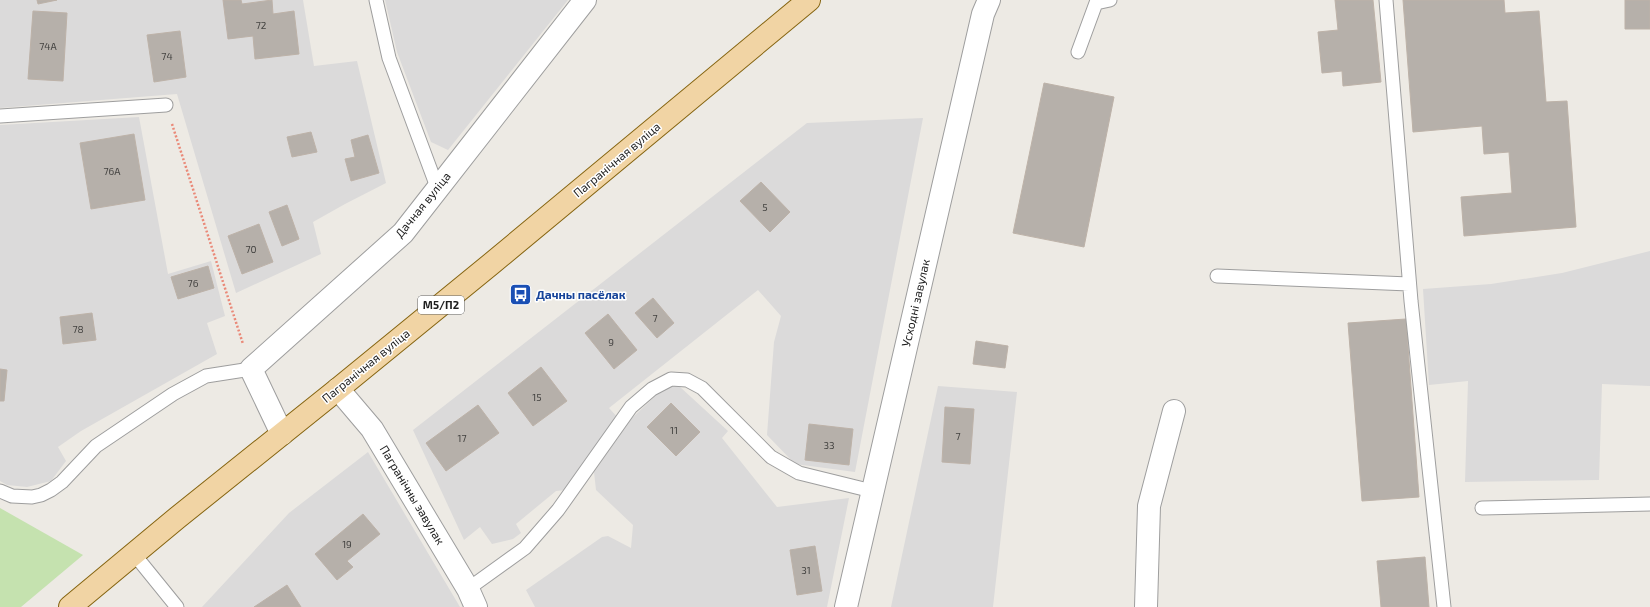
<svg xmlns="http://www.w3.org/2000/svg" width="1650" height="607" viewBox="0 0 1650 607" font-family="'Exo 2',sans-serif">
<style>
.residential{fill:#dbdada}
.grass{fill:#c5e2af}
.building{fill:#b6b0aa;stroke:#bdb2a8}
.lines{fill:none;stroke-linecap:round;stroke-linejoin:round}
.lane-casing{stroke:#9e9e9e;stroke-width:15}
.street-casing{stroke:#9e9e9e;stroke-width:24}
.primary-casing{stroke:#856410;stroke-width:24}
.path{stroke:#ea8978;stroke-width:2.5;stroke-dasharray:2 2;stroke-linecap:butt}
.lane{stroke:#fff;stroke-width:13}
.street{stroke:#fff;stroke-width:22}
.primary{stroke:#f1d4a4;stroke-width:22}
.labels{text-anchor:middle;stroke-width:3;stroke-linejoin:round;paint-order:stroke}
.number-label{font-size:10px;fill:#434240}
.shield{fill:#fff;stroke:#616161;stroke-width:1}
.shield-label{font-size:11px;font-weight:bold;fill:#1d1d1d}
.street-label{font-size:12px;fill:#1d1d1d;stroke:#fff}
.transit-label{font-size:12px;font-weight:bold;fill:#164399;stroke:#fff;text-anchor:start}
</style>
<rect width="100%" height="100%" fill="#edeae4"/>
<!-- residential -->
<path class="residential" d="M0 0H303L314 66 357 61 386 183 345 204 313 222 321 254 236 293 177 94 0 108Z
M385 0H568L448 150 431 142 397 52Z
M139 117 168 274 211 261 225 316 207 323 217 354 81 431 58 447 66 461 51 481 27 487 7 485 0 481V125Z
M923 118 855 472 795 464 767 435 774 342 781 316 758 290 609 408 619 419 566 490 556 491 516 524 521 533 513 539 492 544 480 527 464 540 413 430 807 123Z
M1650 251V386L1602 384 1599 480 1465 482 1468 381 1429 385 1423 289 1491 284 1562 273Z
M666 386H679L728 431 722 438 777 507 849 498 827 607H535L526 590 602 537 608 536 631 548 633 525 596 490 594 472 632 418Z
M938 386 1017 392 993 607H891Z
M368 452 460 607H202L289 513Z"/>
<!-- grass -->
<path class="grass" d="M0 508 83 555 21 607H0Z"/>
<!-- building -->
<path class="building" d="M37 0H57L38 4Z
M223 0H241L242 4 272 0 273 14 294 11 299 54 255 59 253 36 228 39Z
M1335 0H1373L1381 82 1343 86 1342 71 1322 73 1318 32 1338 30Z
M1403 0H1504L1505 13 1539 11 1546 102 1567 101 1576 227 1464 236 1461 197 1512 193 1509 152 1484 154 1482 126 1413 132Z
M1625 0H1650V29H1625Z
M33 11 67 13 63 81 28 79Z
M180 31 186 77 154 82 147 35Z
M1044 83 1114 97 1084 247 1013 233Z
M311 132 317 152 292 157 287 137Z
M134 134 145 200 91 209 80 143Z
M368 135 379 173 351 181 345 159 355 157 351 140Z
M761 182 790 212 770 232 740 201Z
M287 205 299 239 282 246 269 212Z
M259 224 273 262 242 274 228 236Z
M208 266 214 288 178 299 171 277Z
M653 298 674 323 657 338 635 313Z
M92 313 96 340 63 344 60 317Z
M608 314 637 350 614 369 585 333Z
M1406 319 1419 497 1362 501 1348 323Z
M976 341 1008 346 1005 368 973 364Z
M541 367 567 401 533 426 508 393Z
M0 369 7 370 4 401H0Z
M671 403 700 432 676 456 647 427Z
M478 405 499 433 446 471 426 443Z
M945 407 974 409 970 464 942 462Z
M809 424 853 429 849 465 805 460Z
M363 514 380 534 347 561 353 567 337 580 315 554Z
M815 546 822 591 797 595 790 550Z
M1425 557 1429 607H1381L1377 561Z
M287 585 301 607H254Z"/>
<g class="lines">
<defs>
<path id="lane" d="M376 0 389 58 437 187
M1386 0 1411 301 1444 607
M1078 52 1096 3 1110 0
M0 116 166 105
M1217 276 1409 284
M0 491 12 496 32 497 41 495 51 490 62 482 96 446 173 394 206 376 251 369
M1482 508 1650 504
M134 554 177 607
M468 589 525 548 558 510 631 407 652 389 671 379 687 380 702 388 771 457 799 473 872 491"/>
<path id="street" d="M338 389 372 429 468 589 476 607
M282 434 251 369 403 233 585 0
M846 607 983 14 989 0
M1146 607 1149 506 1174 411"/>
<path id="primary" d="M70 607 177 518 338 389 491 264 809 0"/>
</defs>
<!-- lane casing -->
<use href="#lane" class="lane-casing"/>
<!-- street casing -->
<use href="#street" class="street-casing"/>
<!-- primary casing -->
<use href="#primary" class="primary-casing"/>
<!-- path -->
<path class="path" d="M172 124 243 344"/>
<!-- lane -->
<use href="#lane" class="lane"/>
<!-- street -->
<use href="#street" class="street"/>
<!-- primary -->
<use href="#primary" class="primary"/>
</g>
<!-- icons -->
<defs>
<symbol id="bus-square" viewBox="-11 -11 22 22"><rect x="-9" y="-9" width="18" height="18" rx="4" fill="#1a4fb4" stroke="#fff"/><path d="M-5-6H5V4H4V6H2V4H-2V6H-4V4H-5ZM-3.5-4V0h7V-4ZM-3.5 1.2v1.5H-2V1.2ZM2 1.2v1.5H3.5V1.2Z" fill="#fff"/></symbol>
</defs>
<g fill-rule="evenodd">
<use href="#bus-square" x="508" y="282" width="25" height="25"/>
</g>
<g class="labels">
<!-- number labels -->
<g class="number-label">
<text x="261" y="29">72</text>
<text x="48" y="50">74А</text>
<text x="167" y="60">74</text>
<text x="112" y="175">76А</text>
<text x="765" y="211">5</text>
<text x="251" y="253">70</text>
<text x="193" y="287">76</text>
<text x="655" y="322">7</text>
<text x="78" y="333">78</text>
<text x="611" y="346">9</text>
<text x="537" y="401">15</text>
<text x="674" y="434">11</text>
<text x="958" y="440">7</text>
<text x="462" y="442">17</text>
<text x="829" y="449">33</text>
<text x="347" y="548">19</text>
<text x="806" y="574">31</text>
</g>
<!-- shield labels -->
<rect class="shield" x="418" y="296" width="46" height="18" rx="3"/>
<g class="shield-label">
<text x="441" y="309">М5/П2</text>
</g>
<!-- street labels -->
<g class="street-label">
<text transform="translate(617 160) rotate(-40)" y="4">Пагранічная вуліца</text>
<text transform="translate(423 205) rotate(-51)" y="4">Дачная вуліца</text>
<text transform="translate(916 303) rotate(-77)" y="4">Усходні завулак</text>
<text transform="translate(366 366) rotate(-39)" y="4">Пагранічная вуліца</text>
<text transform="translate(412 495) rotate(59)" y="4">Пагранічны завулак</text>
</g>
<!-- transit labels -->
<g class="transit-label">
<text x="536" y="299">Дачны пасёлак</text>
</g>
</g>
</svg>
